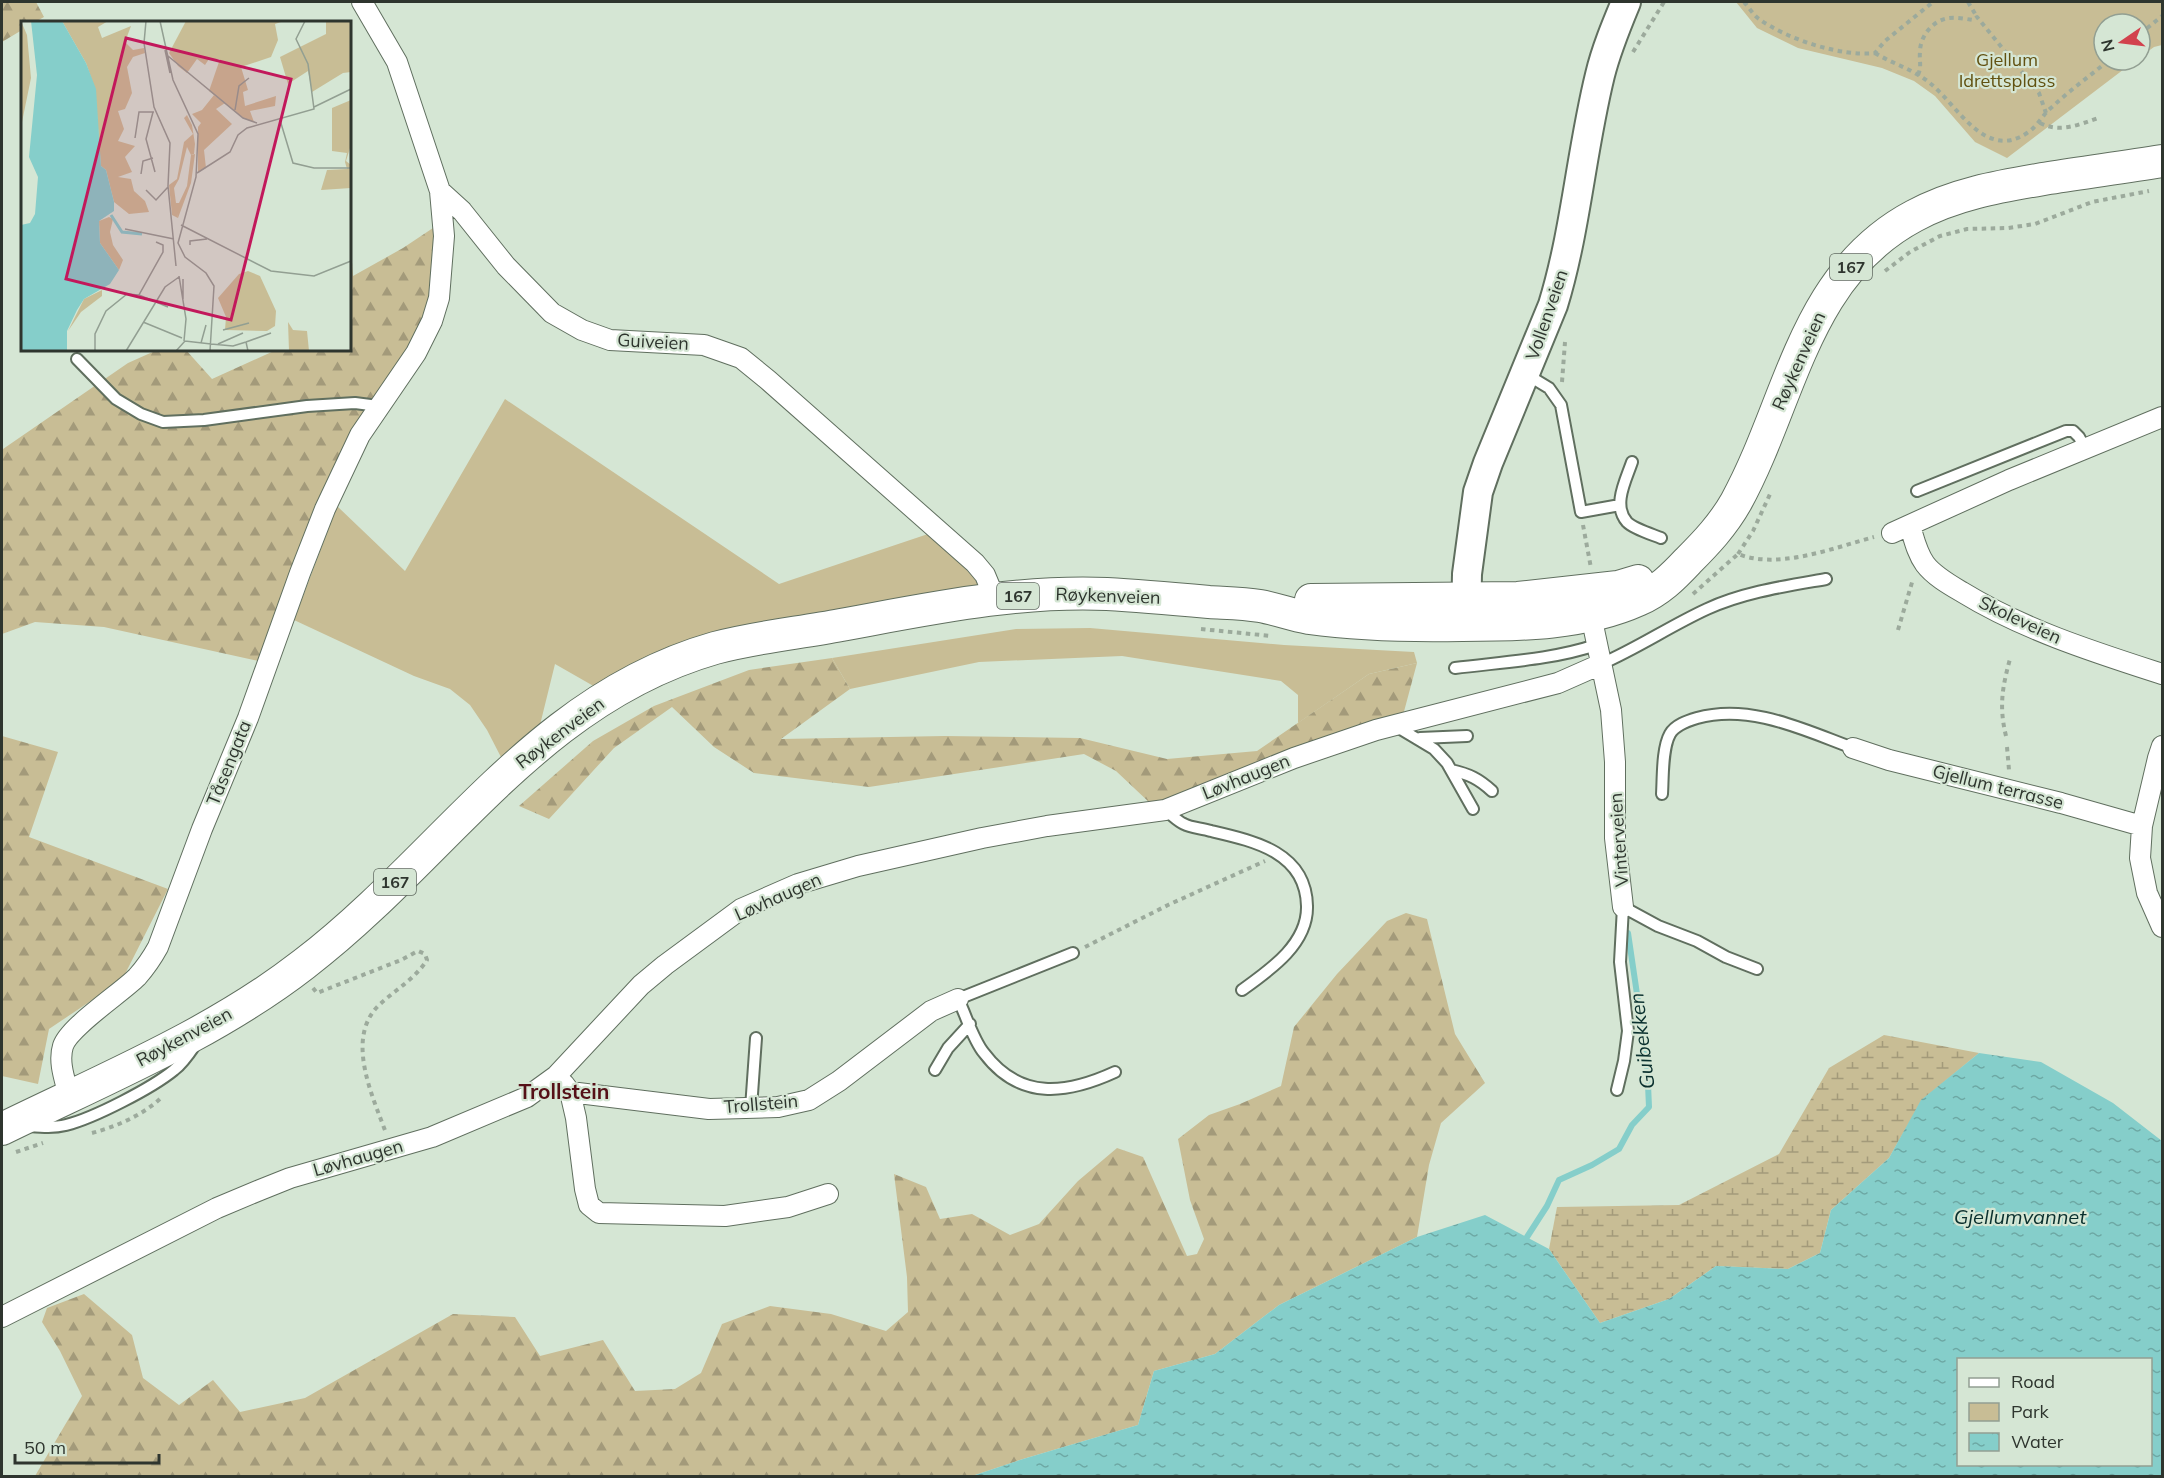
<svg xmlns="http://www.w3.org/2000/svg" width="2164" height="1478" viewBox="0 0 2164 1478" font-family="Mulish,sans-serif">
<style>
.green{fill:#c8bd95}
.forest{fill:url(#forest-firs)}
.wetland{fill:url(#wetland-marsh)}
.water{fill:url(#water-ripples);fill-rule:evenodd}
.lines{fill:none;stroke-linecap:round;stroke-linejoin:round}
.stream{stroke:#85ceca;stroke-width:6}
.service-casing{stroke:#606f5f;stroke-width:14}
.minor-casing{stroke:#606f5f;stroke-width:22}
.secondary-casing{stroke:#606f5f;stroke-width:32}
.primary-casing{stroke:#606f5f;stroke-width:34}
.path{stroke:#9caa9c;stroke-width:4;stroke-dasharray:4.5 4.5;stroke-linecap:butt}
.service{stroke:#fff;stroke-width:10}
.minor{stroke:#fff;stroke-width:20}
.secondary{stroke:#fff;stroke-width:28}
.primary{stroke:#fff;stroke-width:32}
.labels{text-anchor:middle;stroke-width:4.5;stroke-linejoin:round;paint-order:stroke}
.shield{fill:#d5e6d4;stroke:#606a60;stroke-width:1.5}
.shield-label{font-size:16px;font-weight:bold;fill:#2e352e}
.park-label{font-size:18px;fill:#615110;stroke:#d5e6d4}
.street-label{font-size:18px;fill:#2e352e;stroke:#d5e6d4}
.water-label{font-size:20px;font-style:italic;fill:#0a302e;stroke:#d5e6d4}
.quarter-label{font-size:21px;font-weight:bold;fill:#551017;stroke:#d5e6d4}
.inset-river{fill:none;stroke:#85ceca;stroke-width:3}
.inset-road{fill:none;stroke:#929f92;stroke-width:1.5}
.view{fill:#c2185b;fill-opacity:0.15;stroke:#c2185b;stroke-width:3}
.inset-edge{fill:none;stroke:#2e352e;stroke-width:3}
</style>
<defs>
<pattern id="forest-firs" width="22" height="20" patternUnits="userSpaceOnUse" patternTransform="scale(1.5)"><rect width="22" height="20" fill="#c8bd95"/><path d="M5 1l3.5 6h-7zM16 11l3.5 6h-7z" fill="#a39a7a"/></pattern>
<pattern id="wetland-marsh" width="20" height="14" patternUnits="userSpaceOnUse" patternTransform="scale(1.5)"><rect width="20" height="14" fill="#c8bd95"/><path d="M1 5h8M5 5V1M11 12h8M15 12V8" fill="none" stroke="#a39a7a"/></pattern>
<pattern id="water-ripples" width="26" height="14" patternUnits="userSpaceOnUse" patternTransform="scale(1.5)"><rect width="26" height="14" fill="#85ceca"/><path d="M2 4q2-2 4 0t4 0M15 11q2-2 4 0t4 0" fill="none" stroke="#6da8a4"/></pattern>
</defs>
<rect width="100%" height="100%" fill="#d5e6d4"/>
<!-- green -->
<path class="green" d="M1736 2H2162V45L2154 47 2140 57V24H2104V60H2136L2007 158 1975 142 1935 96 1914 81 1882 68 1798 48 1757 28Z
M505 399 779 584 931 533 983 587 597 688 555 664 539 729 503 761 487 730 470 705 450 689 414 676 294 620 337 506 405 571Z
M1090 628 1284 645 1414 652 1417 663 1369 674 1298 723V695L1281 681 1122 656 979 662 850 689 832 658 1016 629Z"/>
<!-- forest -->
<path class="forest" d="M2 2H36L44 17 35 22H22V30L2 42Z
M442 222 429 326 355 452 272 664 104 627 35 622 2 634V447L3 449 128 363 157 350H186L212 379 276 350H350V235L353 276 403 248Z
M832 658 850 689 781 739 945 736 1080 738 1167 759 1257 751 1369 674 1417 663 1402 719 1290 755 1151 804 1116 771 1084 754 869 787 754 773 714 747 672 707 614 748 549 819 519 806 593 741 654 706 749 670Z
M2 733V736L58 752 29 837 168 889 122 980 49 1029 38 1084 2 1076Z
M1406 913 1427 919 1455 1034 1485 1083 1441 1123 1429 1165 1417 1237 1279 1305 1215 1354 1154 1371 1138 1425 1023 1459 972 1476H35L82 1396 60 1351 42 1322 47 1308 84 1294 132 1335 143 1378 179 1405 213 1380 240 1412 305 1398 453 1314 515 1317 540 1356 603 1340 635 1391 675 1389 701 1373 722 1324 770 1306 831 1314 886 1331 908 1312 907 1277 894 1174 926 1187 940 1219 972 1214 1010 1235 1039 1224 1078 1181 1117 1148 1143 1157 1187 1256 1197 1254 1204 1239 1190 1200 1178 1139 1209 1115 1240 1104 1281 1086 1294 1027 1337 974 1387 921Z"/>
<!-- wetland -->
<path class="wetland" d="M1884 1035 1979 1053 1922 1100 1889 1158 1831 1210 1820 1253 1788 1269 1716 1266 1669 1299 1600 1323 1549 1249 1557 1207 1679 1205 1779 1154 1829 1068Z"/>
<!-- water -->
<path class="water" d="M1979 1053 2041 1062 2113 1103 2162 1141V1476H972L1023 1459 1138 1425 1154 1371 1215 1354 1279 1305 1417 1237 1485 1215 1549 1249 1600 1323 1669 1299 1716 1266 1788 1269 1820 1253 1831 1210 1889 1158 1921 1100ZM1958 1360H2150V1464H1958Z"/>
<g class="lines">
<!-- stream -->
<path class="stream" d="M1527 1237 1547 1206 1559 1180 1592 1165 1619 1149 1632 1125 1649 1107 1647 1062 1628 933"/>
<defs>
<path id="service" d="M77 359 116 399 141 414 163 422 204 420 307 406 355 403 378 406
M1526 374 1549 388 1561 405 1581 512 1620 505
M1632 462C1626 480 1612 505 1627 522 1634 529 1651 534 1661 538
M1917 491 2066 431H2073L2079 437 2085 448
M1601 664C1638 648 1670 626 1707 609 1744 592 1786 586 1826 579
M1455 668C1502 662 1551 660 1596 645
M1394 725 1434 749 1447 763 1473 809
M1420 738 1467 736
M1451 770C1469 774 1479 779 1492 791
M1662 794C1663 778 1662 748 1670 734 1675 725 1687 721 1697 718 1750 703 1804 730 1853 748
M1165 810C1171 814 1177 821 1184 824 1191 828 1202 828 1211 831 1254 841 1306 852 1307 906 1308 944 1270 970 1242 990
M1073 953 958 999C966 1015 973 1040 984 1053 1020 1101 1067 1094 1115 1072
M935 1070 948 1048 970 1024
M1617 1090 1624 1061 1628 1031 1620 962 1623 907 1658 926 1697 941 1726 957 1757 969
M751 1108 756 1038
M29 1126C42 1127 54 1128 66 1125 94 1118 152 1088 174 1070 182 1064 189 1054 195 1045"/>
<path id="minor" d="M362 2 397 62 440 191 462 211 506 266 552 313 582 330 610 340 704 345 741 358 768 380 975 563 985 575 995 599
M1910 526C1914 539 1917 553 1925 564 1934 576 1950 585 1962 592 2024 630 2094 652 2162 674
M1892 533 2009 480 2162 417
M1589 606 1611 710 1615 762V838L1623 907
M1853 748 1889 760 2061 803 2142 826 2158 758 2162 746
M2142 826 2140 858 2147 893 2162 927
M564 1084 570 1092 576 1118 585 1189 589 1205 599 1213 725 1216 788 1207 828 1194
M570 1092 709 1109 778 1107 809 1100 839 1081 931 1011 958 999
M69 1096C65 1080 58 1062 63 1046 69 1027 121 993 137 977 145 968 152 958 158 947L202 829 248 718 300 573 325 509 360 435 416 353 432 321 439 298 444 236 440 191
M2 1317 217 1208 260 1190 290 1178 432 1137 527 1097 556 1076 641 985 665 965 741 909 798 884 858 866 982 838 1047 826 1165 810 1294 758 1376 730 1558 683 1601 664"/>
<path id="secondary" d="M1466 620 1467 574 1478 492 1488 463 1553 305C1576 230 1581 152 1600 75 1606 50 1616 26 1626 2"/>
<path id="primary" d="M1311 600 1518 598 1618 587 1638 581
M2 1129C104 1079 214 1034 304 964 444 857 536 699 715 648 756 637 799 633 841 625 929 609 1017 590 1107 594 1141 596 1175 599 1209 602 1225 603 1243 603 1260 606 1276 609 1292 615 1309 618 1360 625 1411 626 1462 625 1520 625 1585 624 1638 600 1659 591 1673 577 1688 561 1706 543 1723 525 1736 502 1791 402 1803 275 1914 216 1956 193 2002 186 2049 178 2087 172 2125 167 2162 161"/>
</defs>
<!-- service casing -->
<use href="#service" class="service-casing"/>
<!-- minor casing -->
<use href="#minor" class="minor-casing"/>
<!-- secondary casing -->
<use href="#secondary" class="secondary-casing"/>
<!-- primary casing -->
<use href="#primary" class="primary-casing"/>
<!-- path -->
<path class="path" d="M1744 2C1749 7 1753 15 1759 19 1787 39 1841 57 1875 53L1885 41 1933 2
M1968 2 1977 17
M2140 34 2162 16
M1633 52 1664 2
M1875 53C1893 64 1915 70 1931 84 1958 106 1985 161 2027 133 2038 126 2042 115 2052 107 2070 90 2090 76 2109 60
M1918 75C1922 66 1919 61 1920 52 1920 36 1933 20 1949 18 1957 17 1966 19 1973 20L1977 17 2039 93 2046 113
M2040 123C2060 133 2078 125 2098 118
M1885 271 1910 252 1940 236 1967 229 2008 228 2035 224 2092 202 2149 191
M1562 382 1565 342
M1583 525 1591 568
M1738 554 1753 531 1771 492
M1693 594 1738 554C1778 570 1833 548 1874 537
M1201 629 1271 636
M1898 630 1913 579
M2006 736C1999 707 2002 688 2010 659
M2007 747 2009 770
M1085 947 1168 905 1265 861
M313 988 317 993 401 960 418 951 425 954 427 960C415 979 395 990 379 1005 345 1038 372 1095 386 1133
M92 1133C115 1127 141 1116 160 1099
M16 1152 43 1143"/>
<!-- service -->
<use href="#service" class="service"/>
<!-- minor -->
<use href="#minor" class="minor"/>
<!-- secondary -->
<use href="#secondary" class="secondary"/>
<!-- primary -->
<use href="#primary" class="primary"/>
</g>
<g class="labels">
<!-- shield labels -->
<g class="shield">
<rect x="1830" y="254" width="42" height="26" rx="4.5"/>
<rect x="997" y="583" width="42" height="26" rx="4.5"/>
<rect x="374" y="869" width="42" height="26" rx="4.5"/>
</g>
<g class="shield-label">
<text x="1851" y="273">167</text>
<text x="1018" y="602">167</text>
<text x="395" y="888">167</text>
</g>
<!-- park labels -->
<g class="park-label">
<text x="2007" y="66">Gjellum<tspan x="2007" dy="21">Idrettsplass</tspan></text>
</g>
<!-- street labels -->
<g class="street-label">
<text transform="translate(1547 315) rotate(-71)" y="6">Vollenveien</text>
<text transform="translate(653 342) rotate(3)" y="6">Guiveien</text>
<text transform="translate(1799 361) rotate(-66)" y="6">Røykenveien</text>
<text transform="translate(1108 596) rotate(2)" y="6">Røykenveien</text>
<text transform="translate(2020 620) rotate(25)" y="6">Skoleveien</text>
<text transform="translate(560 733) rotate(-37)" y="6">Røykenveien</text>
<text transform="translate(229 763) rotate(-68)" y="6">Tåsengata</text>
<text transform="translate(1246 777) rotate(-22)" y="6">Løvhaugen</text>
<text transform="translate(1998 787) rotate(14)" y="6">Gjellum terrasse</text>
<text transform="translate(1619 840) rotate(-94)" y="6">Vinterveien</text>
<text transform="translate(778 897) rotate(-24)" y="6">Løvhaugen</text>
<text transform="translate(184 1037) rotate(-28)" y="6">Røykenveien</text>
<text transform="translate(761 1104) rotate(-5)" y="6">Trollstein</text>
<text transform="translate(358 1158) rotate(-16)" y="6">Løvhaugen</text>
</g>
<!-- water labels -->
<g class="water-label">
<text transform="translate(1642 1041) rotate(-97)" y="7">Guibekken</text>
<text x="2020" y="1224">Gjellumvannet</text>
</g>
<!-- quarter labels -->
<g class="quarter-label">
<text x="564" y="1099">Trollstein</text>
</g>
</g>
<!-- overview -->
<g transform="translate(21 21)">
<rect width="330" height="330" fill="#d5e6d4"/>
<path d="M193 74 204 82 195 88 211 103 183 129 185 147 177 151V106L180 102 171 93 181 89ZM174 133 170 162 157 197 153 182H158L166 165 170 134ZM227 250 239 255 255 290 254 305 246 310 204 309 205 296 197 277 218 253Z" fill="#c8bd95"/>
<path d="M0 0 6 14 10 57 1 101 0 134ZM41 0H87L77 6 81 17 110 5 104 21 112 29 123 27 124 32 112 36 106 46 111 72 104 88 97 90 103 108 97 120 114 125 104 136 111 151 97 156 110 158 113 170 124 180 128 191 108 193 93 181 85 149 80 145 74 68 65 42ZM165 0H263L254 3 257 19 250 36 220 46 227 69 222 71 224 85 255 75 254 85 229 90 233 101 222 97 188 70 199 38H188L184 44 176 38 166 52 157 45 148 32ZM305 0H330V51L322 52 291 71 287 50 267 63 259 36 305 13ZM330 79V124L325 140 330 144V167L300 169 306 149 326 148 324 141 326 132 311 130V87ZM166 94 171 104 174 123 173 133 170 134 166 126 158 158 153 167 157 197 151 194 148 164 156 158 163 121 172 113 163 97ZM267 301 272 309 286 310 288 330H268Z" fill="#c8bd95"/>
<path d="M88 196 92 198 89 211 92 224 102 239 98 249 79 222 78 200ZM81 269V275L60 291 47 310 63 278Z" fill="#c8bd95"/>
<path d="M10 0H41L65 42 75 68 80 145 85 149 93 181V190L78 200 79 222 98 249 89 263 63 278 56 289 46 310V330H0V204L9 202 14 193 17 156 8 136 16 54Z" fill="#85ceca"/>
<path class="inset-river" d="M90 194 101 211 121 213"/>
<path class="inset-road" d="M125 0 123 22 133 86 149 122 147 165 155 245M139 0 152 59 177 113 175 156 157 222 164 236 185 252 193 265 189 330M144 29 149 52M147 35 222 97 236 102M293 86 330 68M214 89 218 65 228 57M132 91 125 118 134 151M259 99 272 142 293 147H330M114 117 118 91H133M176 152 209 131 217 114 226 107 293 88 287 43 275 18 284 0M120 153 122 140 132 137M125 169 135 179 147 166M160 204 250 250 293 255 330 240M104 208 153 218M135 221 142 224V231L118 274 147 286M169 224V220L186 218M158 255 165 298 163 320M162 258V278M122 301 161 317M202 309 228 302M225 321 250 312M180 322 185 304M190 323 212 325 225 321 227 330M197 323 222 312M74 330V313L85 290 106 273 118 274M105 330 144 266 158 256M155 330 164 320 190 323"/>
<path class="view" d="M105 17 270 58 210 299 45 258Z"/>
<rect width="330" height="330" class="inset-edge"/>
</g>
<!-- border -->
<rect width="2164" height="1478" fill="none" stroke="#2e352e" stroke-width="6"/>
<!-- legend -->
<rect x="1957" y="1358" width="195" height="108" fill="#d5e6d4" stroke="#929f92" stroke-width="1.5"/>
<rect x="1969" y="1378" width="30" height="9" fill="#ffffff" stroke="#929f92" stroke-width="1.5"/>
<text x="2011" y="1388" font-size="18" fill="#2e352e">Road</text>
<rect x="1969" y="1403" width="30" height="18" fill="#c8bd95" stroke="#929f92" stroke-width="1.5"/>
<text x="2011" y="1418" font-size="18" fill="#2e352e">Park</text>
<rect x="1969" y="1433" width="30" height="18" fill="url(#water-ripples)" stroke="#929f92" stroke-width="1.5"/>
<text x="2011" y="1448" font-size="18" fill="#2e352e">Water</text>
<!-- north arrow -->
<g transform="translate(2122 42) rotate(256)"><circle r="28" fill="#d5e6d4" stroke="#929f92" stroke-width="1.5"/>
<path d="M0-4.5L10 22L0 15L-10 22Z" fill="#d2424d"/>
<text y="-9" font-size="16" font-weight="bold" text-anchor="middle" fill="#2e352e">N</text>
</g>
<!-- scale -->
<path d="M15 1454v9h144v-9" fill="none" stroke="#2e352e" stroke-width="3"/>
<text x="24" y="1454" font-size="18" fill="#2e352e" stroke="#d5e6d4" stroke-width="4.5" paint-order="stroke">50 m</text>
</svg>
